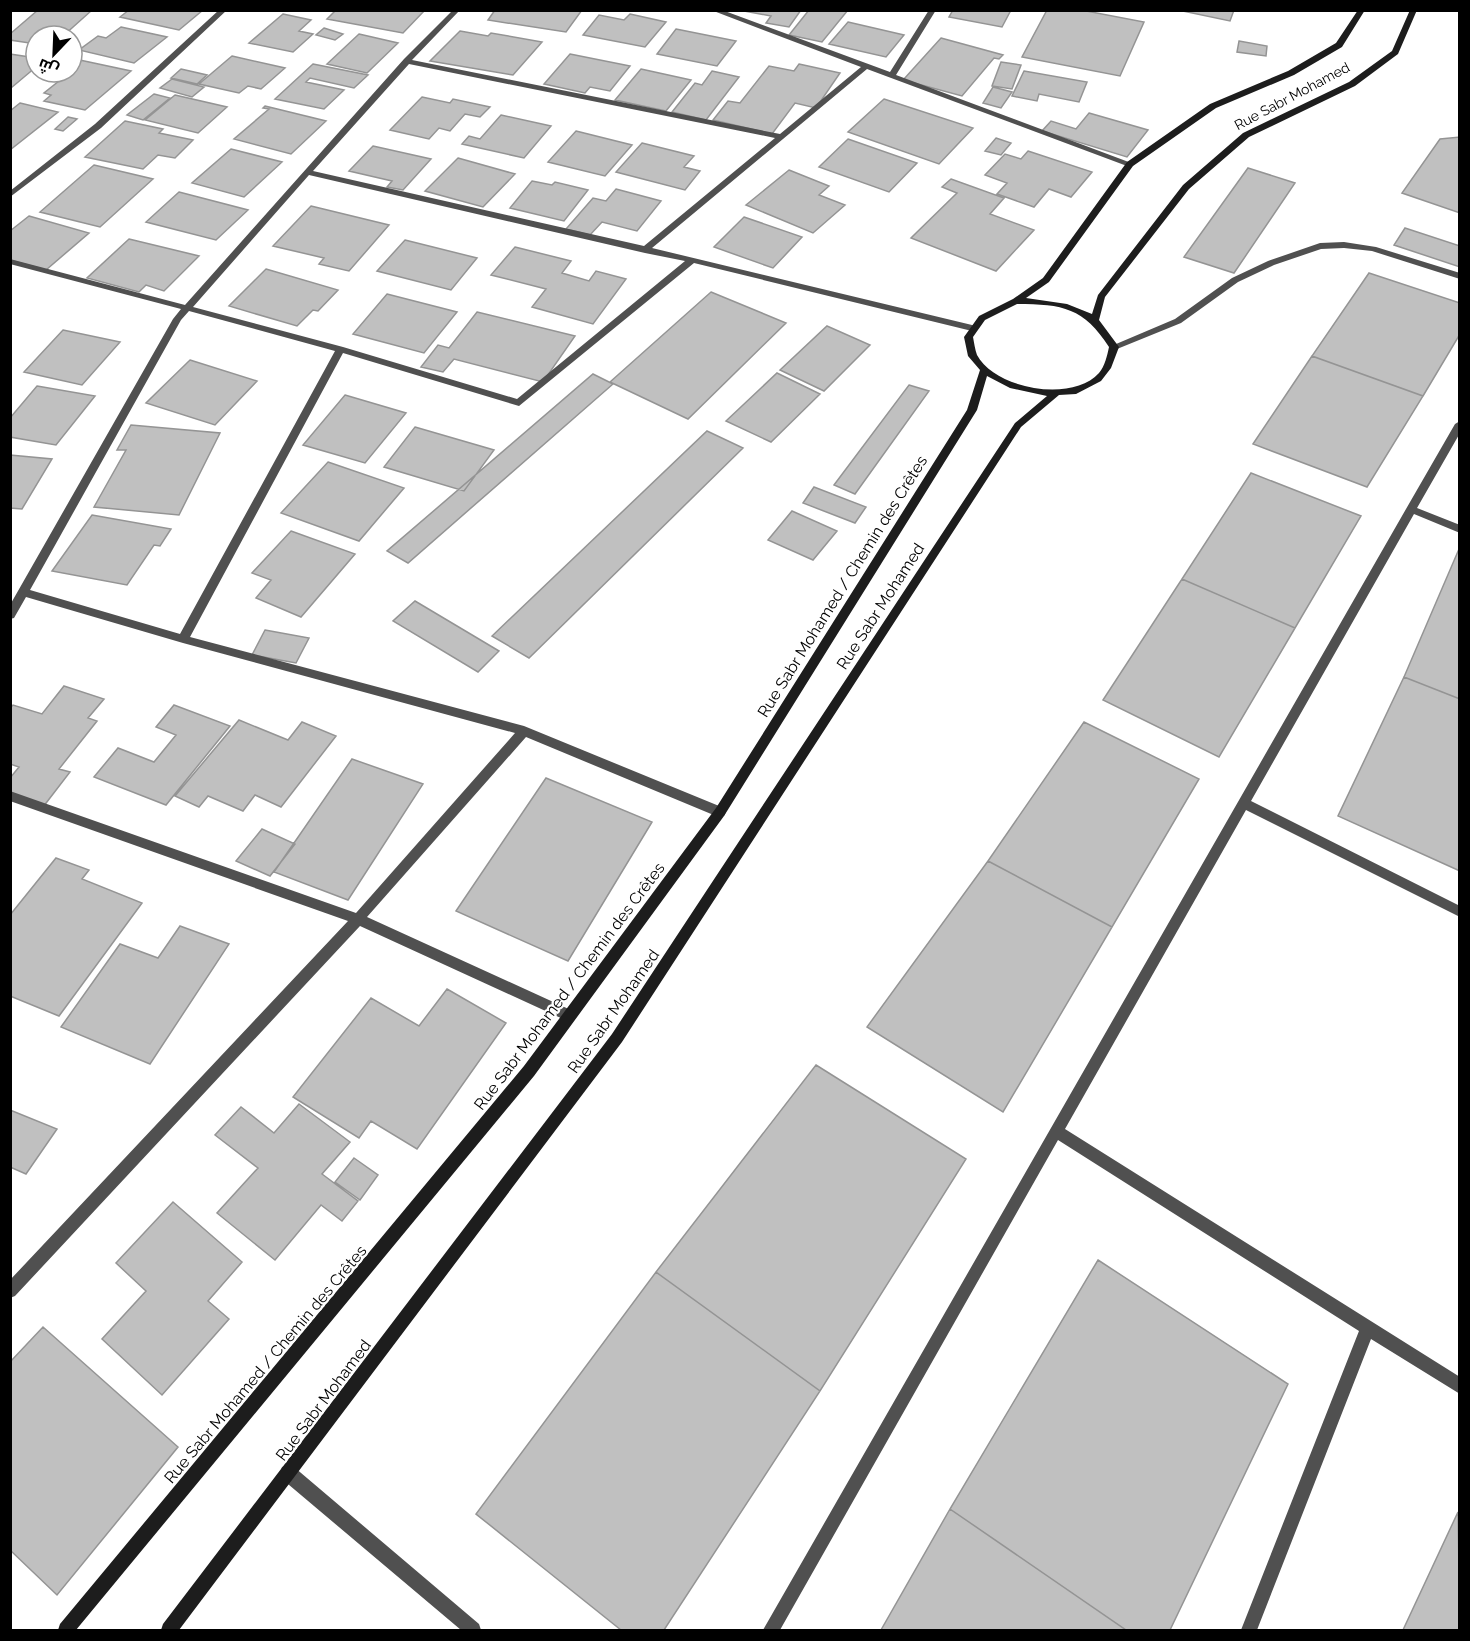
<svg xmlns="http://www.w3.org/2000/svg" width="1470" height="1641" viewBox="0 0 1470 1641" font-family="Raleway,Cairo,sans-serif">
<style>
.building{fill:#c0c0c0;stroke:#949494;stroke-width:1.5}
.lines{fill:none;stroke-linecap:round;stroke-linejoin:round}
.minor{fill:#505050;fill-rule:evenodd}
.secondary{fill:#1d1d1d;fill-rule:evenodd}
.labels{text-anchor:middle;stroke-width:4.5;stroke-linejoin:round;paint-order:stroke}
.far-street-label{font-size:14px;fill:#000;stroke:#fff}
.street-label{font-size:16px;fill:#000;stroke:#fff}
</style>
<rect width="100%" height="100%" fill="#fff"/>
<!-- building -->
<path class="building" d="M38 10H87L91 11 63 36H36V44L10 40V34Z
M129 10H203L179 30 120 17Z
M336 10H425L403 33 327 19Z
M495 10H582L566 32 488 20Z
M801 10 789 27 766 23 771 16 744 11Z
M809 10H848L822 42 789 35Z
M953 10H1011L1002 27 949 17Z
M1047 10H1081L1144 22 1120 76 1022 57Z
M1178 10H1234L1230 21Z
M283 14 311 20 299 31 313 34 293 52 249 43Z
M630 14 666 22 645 47 583 35 599 15 624 20Z
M848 22 904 35 886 57 829 44Z
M121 27 167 37 134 63 79 50 98 36 106 38Z
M324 28 343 34 335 40 316 35Z
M676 29 736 41 717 66 657 54Z
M460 31 488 36 491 33 542 42 513 75 430 61Z
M359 34 398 43 367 73 327 64Z
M941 38 1003 55 999 59 994 58 962 96 903 80Z
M1239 41 1267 46 1266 56 1237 52Z
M10 54 36 58V67L11 88Z
M570 54 630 66 610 91 590 87 585 93 544 84Z
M232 56 285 68 261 89 248 86 239 93 199 84Z
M75 59 131 71 85 110 44 101 51 95 44 93 69 73 64 72H72V62Z
M1001 62 1021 65 1012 89 992 86Z
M313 64 368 75 354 88 310 78 306 82 344 90 324 109 275 99Z
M799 64 840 73 816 108 795 103 772 134 713 120 728 101 740 103 769 66 794 71Z
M181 69 207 75 197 84 171 78Z
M641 69 691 80 666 111 615 100Z
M712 71 739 77 706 120 672 112 695 83 702 85Z
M1024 71 1087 82 1079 102 1039 94 1037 101 1012 96Z
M172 79 204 87 192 97 160 88Z
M993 87 1012 92 1001 108 983 103Z
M154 94 170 98 143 120 127 115Z
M175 95 227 107 198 133 145 120Z
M422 97 450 103 453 99 490 107 480 117 465 114 450 131 439 128 429 139 390 130Z
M884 99 973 128 939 164 848 132Z
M20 103 58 112 10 150V111Z
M265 106 326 121 291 154 234 139 269 109 263 108Z
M1089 113 1148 130 1127 157 1042 131 1051 121 1076 129Z
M501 115 551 126 524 158 462 144 469 136 480 139Z
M68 117 77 119 63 131 55 129Z
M125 121 163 129 159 133 193 140 175 158 158 155 143 169 85 157Z
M576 131 632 145 605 176 548 162Z
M1460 137V213L1402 193 1440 139Z
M996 138 1011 143 1001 155 985 151Z
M848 139 917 163 889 192 819 167Z
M642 143 694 156 684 167 700 171 685 190 616 172Z
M373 146 431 159 403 190 387 187 392 181 349 171Z
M231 149 282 162 244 197 192 183Z
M1028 151 1092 172 1071 197 1049 189 1034 207 997 194 1007 183 985 175 1005 154 1021 159Z
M458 158 515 174 483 207 425 191Z
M94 165 153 179 100 227 40 212Z
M1248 168 1295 183 1234 273 1184 257Z
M789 170 829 186 819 195 845 205 813 233 746 205Z
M951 179 1004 198 990 214 1034 230 996 271 911 238 957 193 942 187Z
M532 181 552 185 555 182 588 190 564 221 510 208Z
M616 189 661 201 637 231 602 222 590 235 566 229 593 198 606 201Z
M179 192 248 210 216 240 146 222Z
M311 206 389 225 349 271 319 264 324 258 273 246Z
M29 216 89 233 46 270 10 260V231Z
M744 217 802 237 773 268 714 247Z
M1405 228 1460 246V267L1394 245Z
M129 239 199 256 164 291 146 285 139 292 87 278Z
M405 240 477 258 451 290 377 271Z
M515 247 571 261 562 273 589 281 596 271 626 279 593 324 532 307 546 289 491 275Z
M266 269 338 290 318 311 313 310 297 326 229 306Z
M1369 273 1460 303V334L1423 396 1312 356Z
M711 292 786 323 688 419 610 382Z
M387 294 457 312 424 353 353 334Z
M477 312 575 336 543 382 454 359 443 372 421 367 438 345 449 348Z
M827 326 870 345 824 391 780 370Z
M63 330 120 342 82 385 24 372Z
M1312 356 1423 396 1367 487 1253 444Z
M190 360 257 381 215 425 146 403Z
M777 373 820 394 771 442 726 421Z
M593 374 613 384 408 563 387 551Z
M909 385 929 391 855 494 834 485Z
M37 386 95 396 56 445 10 437V418Z
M345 395 406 413 365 463 303 445Z
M131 425 220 433 179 515 94 507 126 450H117Z
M415 427 494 450 464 491 384 467Z
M707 431 743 448 529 658 492 636Z
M10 455 52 459 22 509 10 508Z
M328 462 404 488 359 541 281 513Z
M1251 473 1361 516 1295 628 1182 579Z
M814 487 866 507 855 523 803 503Z
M792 511 837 531 813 560 768 540Z
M92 515 171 529 160 546 154 545 127 585 52 571Z
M291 531 355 554 301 617 256 598 271 580 252 573Z
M1459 549 1460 550V699L1404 677Z
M1182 579 1295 628 1219 757 1103 700Z
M415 601 499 651 478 672 393 621Z
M265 630 309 638 296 663 252 655Z
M1404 677 1460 699V871L1338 816Z
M64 686 104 699 88 718 97 721 59 769 70 772 43 807 10 796V778L19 767 10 764V708L13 705 42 714Z
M174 705 230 726 166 805 94 777 118 748 154 762 176 735 156 727Z
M239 720 288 740 302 722 336 736 281 807 255 795 243 811 208 796 199 807 175 796Z
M1084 722 1199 779 1112 927 988 861Z
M352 759 423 784 348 900 274 872Z
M546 778 652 822 568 961 456 911Z
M262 829 295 844 270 876 236 861Z
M56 858 89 870 82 879 142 903 59 1016 10 996V915Z
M988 861 1112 927 1003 1112 867 1027Z
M180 926 229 944 150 1064 61 1027 120 944 158 958Z
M447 989 506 1023 417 1149 371 1121 359 1138 293 1097 371 998 419 1026Z
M816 1065 966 1159 820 1391 656 1272Z
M299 1104 350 1142 322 1174 358 1201 342 1221 321 1205 275 1260 217 1213 258 1168 215 1135 241 1107 274 1133Z
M10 1110 57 1129 26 1174 10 1167Z
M354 1158 378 1175 360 1200 335 1182Z
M173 1202 242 1262 208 1301 229 1319 162 1395 102 1339 146 1291 116 1263Z
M1098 1260 1288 1384 1170 1630H1126L950 1509Z
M656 1272 820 1391 664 1630H621L476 1514Z
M43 1327 178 1447 57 1595 10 1550V1362Z
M950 1509 1126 1630H881Z
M1458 1512 1460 1630H1403Z"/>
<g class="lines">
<!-- minor -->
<path class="minor" d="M219 10H227L101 128 10 197V191L95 124Z
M453 10H460L412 60 780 134 861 67 711 10H722L890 72 929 10H936L896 75 1134 164 1127 166 867 69 652 248 972 325 977 328 975 330 972 331 694 263 519 406 343 353 190 637 524 726 724 808 726 812 724 816H716L526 737 367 917 573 1011 575 1015 573 1019 568 1021 563 1019 360 926 15 1296 10 1298V1280L348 921 10 801V791L356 913 515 733 183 643 26 597 14 618 10 619V605L173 319 181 309 10 264V259L185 305 404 59ZM409 64 775 138 644 246 313 171ZM309 175 645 253 685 261 517 399 343 347 193 307ZM189 311 335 351 180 634 30 590 181 320Z
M1344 242 1376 247 1460 273V279L1372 251 1344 248 1321 249 1274 265 1238 282 1181 323 1117 349H1111L1109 347 1175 319 1232 278 1268 261 1320 243Z
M1460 421V433L1417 508 1460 525V533L1414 514 1251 801 1460 906V917L1246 810 1065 1129 1460 1377V1394L1371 1339 1257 1630H1241L1359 1331 1058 1140 780 1630H763L1406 509 1455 424Z
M288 1465 294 1467 479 1624 481 1630H461L282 1479 280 1473 282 1467Z"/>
<!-- secondary -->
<path class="secondary" d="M1358 10H1365L1342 47 1294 75 1216 108 1133 166 1049 282 1026 298 1067 304 1092 314 1098 295 1183 185 1243 133 1349 82 1392 51 1410 10H1417L1398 54 1355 86 1249 137 1189 189 1105 297 1099 320 1119 347 1111 368 1101 381 1076 394 1059 395 1021 427 622 1042 179 1630H161L163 1624 612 1034 1015 423 1047 396 1010 388 987 376 977 410 724 816 534 1076 76 1630H58L60 1624 524 1066 716 808 967 410 980 370 968 356 964 337 979 316 1013 299 1043 278 1127 162 1210 104 1288 71 1336 43ZM1017 304C1063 304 1084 308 1109 347 1107 356 1105 366 1099 373 1072 403 995 389 977 355 975 350 974 342 973 337L985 320Z"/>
</g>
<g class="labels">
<!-- far-street labels -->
<g class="far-street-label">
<text transform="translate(1292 96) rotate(-28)" y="5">Rue Sabr Mohamed</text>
</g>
<!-- street labels -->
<g class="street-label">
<text transform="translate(842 586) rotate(-58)" y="6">Rue Sabr Mohamed / Chemin des Crêtes</text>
<text transform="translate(880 606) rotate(-57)" y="6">Rue Sabr Mohamed</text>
<text transform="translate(569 986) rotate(-53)" y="6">Rue Sabr Mohamed / Chemin des Crêtes</text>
<text transform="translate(613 1011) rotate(-55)" y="6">Rue Sabr Mohamed</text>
<text transform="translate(265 1364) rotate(-50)" y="6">Rue Sabr Mohamed / Chemin des Crêtes</text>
<text transform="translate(323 1400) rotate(-53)" y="6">Rue Sabr Mohamed</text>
</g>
</g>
<!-- border -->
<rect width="1470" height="1641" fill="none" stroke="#000000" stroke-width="24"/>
<!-- north arrow -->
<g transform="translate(54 54) rotate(203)"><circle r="28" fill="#ffffff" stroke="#999999" stroke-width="1.5"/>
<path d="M0-4.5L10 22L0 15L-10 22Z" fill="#000000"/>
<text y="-9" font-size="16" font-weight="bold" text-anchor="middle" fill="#000000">ش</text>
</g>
</svg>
